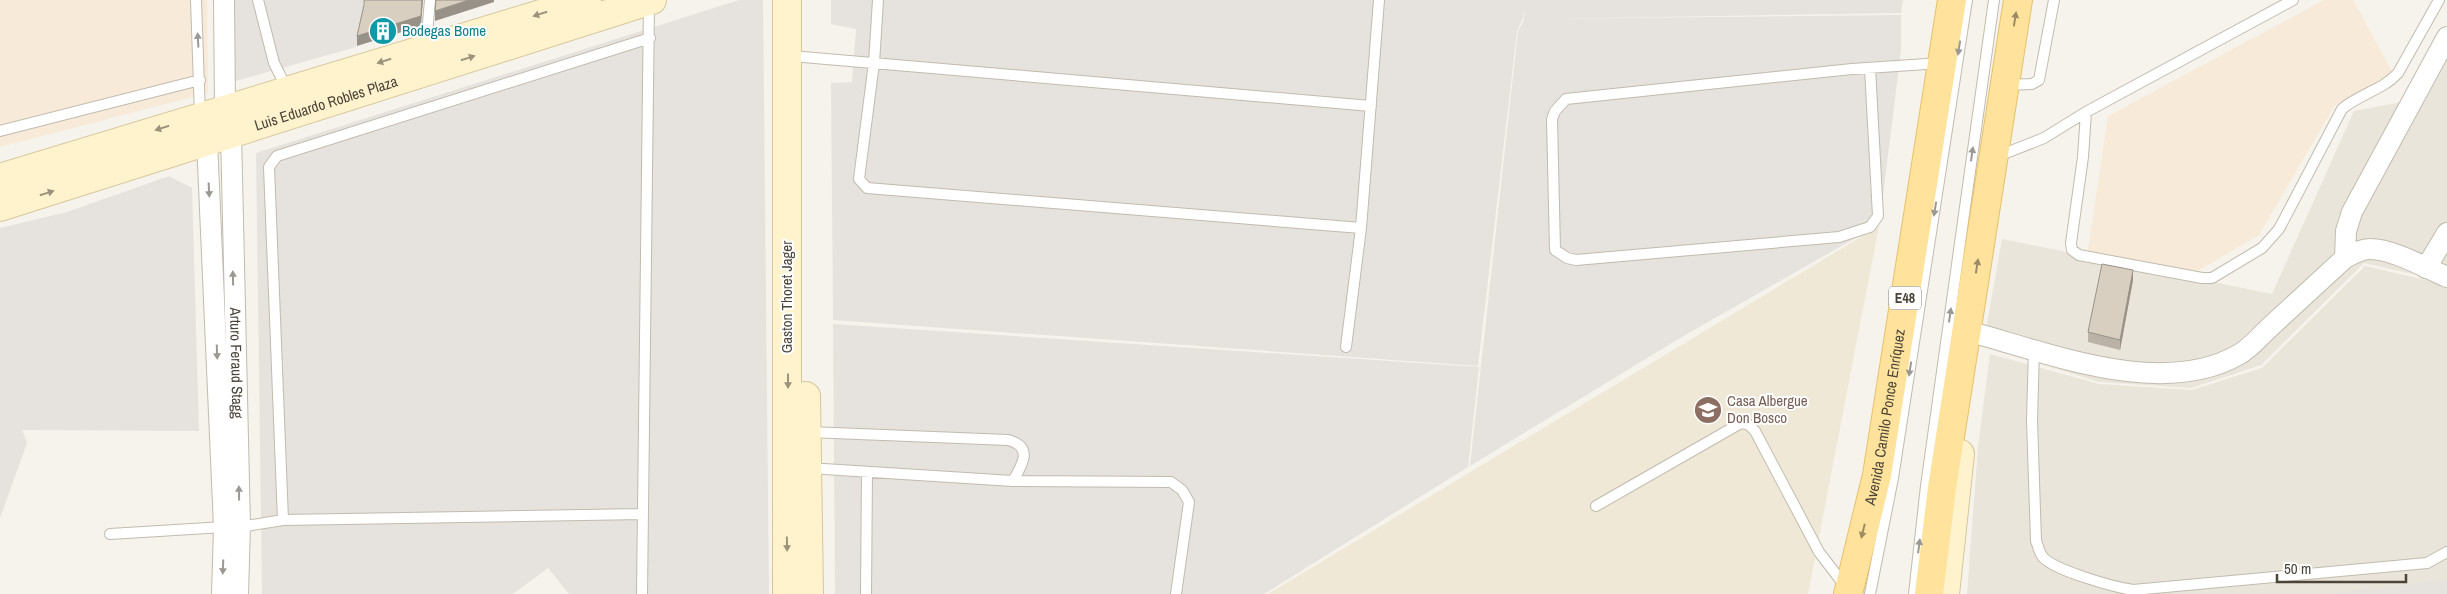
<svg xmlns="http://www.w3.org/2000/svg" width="2447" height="594" viewBox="0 0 2447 594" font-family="'Archivo Narrow',sans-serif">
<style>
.residential{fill:#eae5da}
.commercial{fill:#f7ead8}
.industrial{fill:#e6e2dd}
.education{fill:#efe8d6}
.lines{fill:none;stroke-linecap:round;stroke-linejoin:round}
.lane-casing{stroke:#c2bbae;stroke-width:12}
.street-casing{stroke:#c2bbae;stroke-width:22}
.secondary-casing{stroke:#d6c79b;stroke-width:30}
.primary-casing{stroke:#e6c16a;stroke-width:30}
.lane{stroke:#fff;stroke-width:10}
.street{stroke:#fff;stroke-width:20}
.secondary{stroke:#fff3cd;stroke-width:28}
.primary{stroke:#ffe39c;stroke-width:28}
.wall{fill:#bab2a6}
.shaded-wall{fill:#979187}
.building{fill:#d8cfc1;stroke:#979187}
.oneway{fill:#9c937c}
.oneway2{fill:#9c8c66}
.oneway3{fill:#9c9892}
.labels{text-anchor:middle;stroke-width:4;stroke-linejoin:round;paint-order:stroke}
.shield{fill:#fff;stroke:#817c74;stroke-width:1}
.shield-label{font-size:14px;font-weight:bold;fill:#4b4439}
.culture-label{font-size:15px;fill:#0d838f;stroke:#fff;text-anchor:start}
.street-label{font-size:15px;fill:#4b4439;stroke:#fff}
.education-label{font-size:15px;fill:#785e54;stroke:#fff;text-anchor:start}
</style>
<rect width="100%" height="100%" fill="#f6f3ec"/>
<!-- residential -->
<path class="residential" d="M2447 35V282L2364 263 2261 365 2191 388 2099 382 1983 346 2002 239 2272 294 2354 111 2408 101Z
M2365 266 2447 285V594H1967L1978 447 1990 354 2099 384 2192 390 2262 368Z"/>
<!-- commercial -->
<path class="commercial" d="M0 0H207L208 93 0 147Z
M2324 0H2353L2393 73 2335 105 2259 235 2196 272 2087 256 2108 116Z"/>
<!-- industrial -->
<path class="industrial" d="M233 0H363V15L356 47 236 81 232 65Z
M739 0H763L769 594H569L548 568 513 594H262L256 153Z
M831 0H1903L1901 13 1542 19 1901 15V50L1881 212 1873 228 1680 338 1470 466 1518 31 1524 20 1523 8V18L1517 31 1478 366 833 320 831 83 852 82 856 29 831 24Z
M169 176 192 188 199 431 22 430 27 443 0 518V228L67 212Z
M833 324 1479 367 1468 467 1264 594H835Z
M2447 580V594H2328Z"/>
<!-- education -->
<path class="education" d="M1879 226 1808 594H1268Z"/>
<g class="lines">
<defs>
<path id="lane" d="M196 0 200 115
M258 0 274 63 287 89
M878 0 874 63 859 179 867 188 1361 228
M426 46 430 0
M803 57 1371 106
M1870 68 1878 216 1870 227 1839 237 1576 260 1567 258 1555 250 1552 119 1555 111 1566 99 1852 69 1941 63
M2005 85 2032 84 2039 80 2054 0
M2086 112 2083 157 2071 243 2072 250 2079 255 2202 278H2212L2262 248 2279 229 2342 109C2359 94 2383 90 2398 73L2439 0
M0 131 200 80
M1996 157 2044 138 2086 112 2293 0
M1346 347 1361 228 1379 0
M2034 349 2032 420 2036 541C2038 545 2039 552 2042 556 2052 570 2114 587 2133 590L2427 563 2447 552
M809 432 1008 440C1034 447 1022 465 1013 481
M808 468 1013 481 1171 482 1182 490 1189 502 1176 594
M1596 506 1741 423 1749 425 1755 431 1819 552 1845 586
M643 514 283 520 269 167 277 156 650 38
M240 527 283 520
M110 534 224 527
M642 594 649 2
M866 594 867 472
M1870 594 1893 478 1967 0
M1914 594 1926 486 1994 0"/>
<g id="street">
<path d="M224 0 225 108"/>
<path id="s1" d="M231 133 240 527 238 594"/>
<path d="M207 141 224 527 222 594"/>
<path d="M2345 258 2346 231 2352 212 2447 37"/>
<path d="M2426 268 2447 233"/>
<path d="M1967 331C2047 352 2160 399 2238 355 2250 349 2260 336 2270 327 2295 304 2320 281 2345 258 2353 254 2361 249 2370 249 2393 249 2426 268 2447 277"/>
</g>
<g id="secondary">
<path d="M0 178 587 0"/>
<path id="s2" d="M0 207 652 0"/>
<path d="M806 396 809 594"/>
<path d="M787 594V0"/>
<path d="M1945 594 1960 454"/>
</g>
<g id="primary">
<path id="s3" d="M1848 594 1877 475 1952 0"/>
<path d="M1929 594 1942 488 2018 0"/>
</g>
</defs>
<!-- lane casing -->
<use href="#lane" class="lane-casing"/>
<!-- street casing -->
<use href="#street" class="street-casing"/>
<!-- secondary casing -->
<use href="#secondary" class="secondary-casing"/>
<!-- primary casing -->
<use href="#primary" class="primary-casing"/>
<!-- lane -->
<use href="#lane" class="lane"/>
<!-- street -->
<use href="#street" class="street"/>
<!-- secondary -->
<use href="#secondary" class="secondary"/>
<!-- primary -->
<use href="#primary" class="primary"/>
</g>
<!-- wall -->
<path class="wall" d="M2133 280 2120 350 2088 342V332Z"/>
<!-- shaded-wall -->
<path class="shaded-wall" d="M422 0H423L421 26 357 46V36Z
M469 0H494V2L435 21V11Z
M2133 270V280L2120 350V340Z"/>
<!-- building -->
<path class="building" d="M364 0H422L421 16 357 36 364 5Z
M436 0H469L435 11Z
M2102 264 2133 270 2120 340 2088 332Z"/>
<!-- one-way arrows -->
<defs><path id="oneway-solid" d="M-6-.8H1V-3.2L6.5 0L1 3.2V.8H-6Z" transform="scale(1.25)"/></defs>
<g class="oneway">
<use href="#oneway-solid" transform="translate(540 14) rotate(163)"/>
<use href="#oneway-solid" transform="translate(468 58) rotate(-17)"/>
<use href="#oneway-solid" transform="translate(384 61) rotate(163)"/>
<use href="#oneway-solid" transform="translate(162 128) rotate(163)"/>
<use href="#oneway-solid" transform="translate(47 193) rotate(-17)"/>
<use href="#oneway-solid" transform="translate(788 381) rotate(90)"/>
<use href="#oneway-solid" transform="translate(787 544) rotate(89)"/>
</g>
<g class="oneway2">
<use href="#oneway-solid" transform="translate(2015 19) rotate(-81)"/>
<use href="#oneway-solid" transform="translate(1977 266) rotate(-81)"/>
<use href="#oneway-solid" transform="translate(1863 531) rotate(104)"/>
</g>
<g class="oneway3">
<use href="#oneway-solid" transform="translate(198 40) rotate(-93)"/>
<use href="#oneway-solid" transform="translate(1959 48) rotate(99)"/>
<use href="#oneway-solid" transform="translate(1972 154) rotate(-82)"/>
<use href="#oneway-solid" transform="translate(209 190) rotate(87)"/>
<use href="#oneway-solid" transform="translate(1935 209) rotate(99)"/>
<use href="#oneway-solid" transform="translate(233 278) rotate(-91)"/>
<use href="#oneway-solid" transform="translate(1950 315) rotate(-82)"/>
<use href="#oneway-solid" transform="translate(217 352) rotate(88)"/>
<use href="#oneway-solid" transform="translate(1910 369) rotate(99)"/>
<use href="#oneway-solid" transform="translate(239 493) rotate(-91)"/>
<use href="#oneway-solid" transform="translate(1919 546) rotate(-83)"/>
<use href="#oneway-solid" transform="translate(223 567) rotate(92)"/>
</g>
<!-- icons -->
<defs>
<symbol id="building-disc" viewBox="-11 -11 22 22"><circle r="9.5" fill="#0f9aa8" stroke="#fff"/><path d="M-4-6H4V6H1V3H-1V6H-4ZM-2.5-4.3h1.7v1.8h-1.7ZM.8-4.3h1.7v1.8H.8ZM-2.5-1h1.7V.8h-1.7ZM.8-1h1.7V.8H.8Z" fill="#fff"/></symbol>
<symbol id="school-disc" viewBox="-11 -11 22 22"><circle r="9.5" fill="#8d6e63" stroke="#fff"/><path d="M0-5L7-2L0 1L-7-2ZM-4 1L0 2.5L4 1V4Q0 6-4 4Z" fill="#fff"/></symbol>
</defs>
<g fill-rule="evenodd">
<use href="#building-disc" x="367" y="15" width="32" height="32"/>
<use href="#school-disc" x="1692" y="394" width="32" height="32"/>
</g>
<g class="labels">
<!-- shield labels -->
<rect class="shield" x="1889" y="286.5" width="32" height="23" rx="4"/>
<g class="shield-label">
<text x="1905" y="303">E48</text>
</g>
<!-- culture labels -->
<g class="culture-label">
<text x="402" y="36">Bodegas Bome</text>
</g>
<!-- street labels -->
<g class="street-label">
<text dy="5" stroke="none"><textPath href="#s2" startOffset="342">Luis Eduardo Robles Plaza</textPath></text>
<text transform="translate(787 297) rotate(-90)" y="5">Gaston Thoret Jager</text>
<text dy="5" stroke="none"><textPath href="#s1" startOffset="230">Arturo Feraud Stagg</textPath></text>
<text dy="5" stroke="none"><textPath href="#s3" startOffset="181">Avenida Camilo Ponce Enríquez</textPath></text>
</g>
<!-- education labels -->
<g class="education-label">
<text x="1727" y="406">Casa Albergue<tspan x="1727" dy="17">Don Bosco</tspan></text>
</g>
</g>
<!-- scale -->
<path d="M2277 574v8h129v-8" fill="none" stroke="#4b4439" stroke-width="2.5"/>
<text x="2284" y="574" font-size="15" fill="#4b4439" stroke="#ffffff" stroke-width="4" paint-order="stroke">50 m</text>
</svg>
